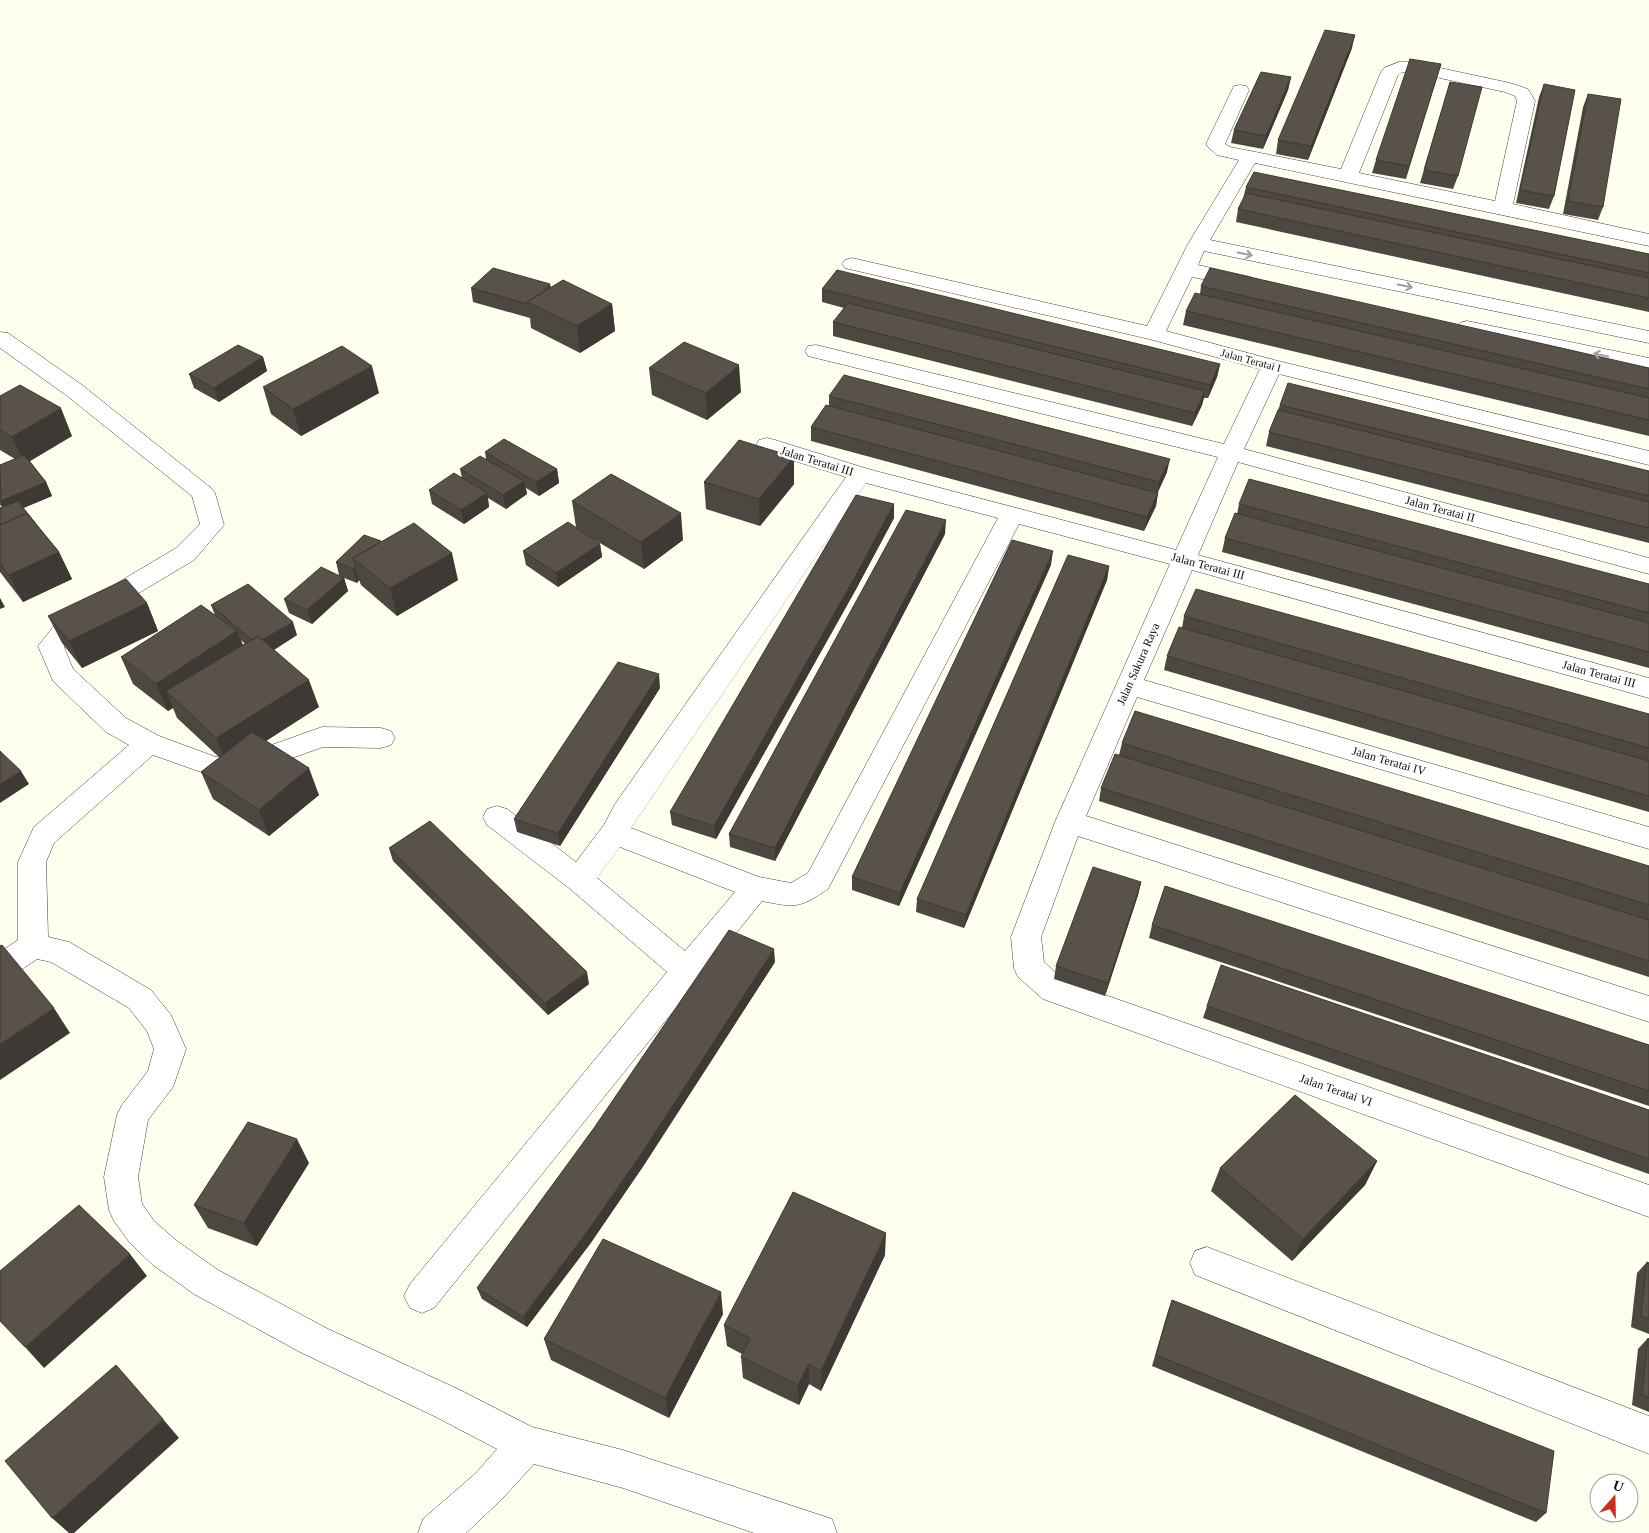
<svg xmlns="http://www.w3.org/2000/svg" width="1649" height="1533" viewBox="0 0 1649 1533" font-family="Georgia,serif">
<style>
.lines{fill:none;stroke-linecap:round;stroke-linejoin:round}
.minor-casing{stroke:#424242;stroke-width:1}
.minor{fill:#fff;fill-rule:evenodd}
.wall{fill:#4c4740;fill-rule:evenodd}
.shaded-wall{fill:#3e3934}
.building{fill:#58524a;stroke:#3e3934}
.oneway{stroke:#9f9f9f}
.labels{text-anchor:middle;stroke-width:5;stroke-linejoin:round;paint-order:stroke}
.far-street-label{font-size:11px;fill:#0f0f0f;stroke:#fff}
.street-label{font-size:12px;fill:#0f0f0f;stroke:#fff}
</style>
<rect width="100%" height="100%" fill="#fffff0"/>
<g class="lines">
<defs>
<path id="minor" d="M1399 62H1412L1510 83 1528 89 1535 101 1513 204 1649 234V246L1255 163 1210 240 1649 331V343L1204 251 1198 265 1251 277 1254 281 1251 285 1244 287 1192 277 1166 331 1278 361 1649 451V465L1279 374 1244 449 1649 558V574L1238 462 1198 555 1649 678V698L1192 570 1144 680 1649 827V849L1137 697 1086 816 1649 996V1022L1078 836 1041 937 1044 962 1065 981 1649 1185V1217L1043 999 1018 977 1014 968 1011 937 1055 822 1170 564 1019 524 828 889C799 908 797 908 762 901L434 1308 422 1313 410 1308 404 1296 410 1284 667 972 569 888 487 825 483 817 487 809 497 806 507 809 576 862 604 825 615 804 846 477 759 450 756 445 759 440 767 438 775 440 868 469 1176 550 1218 457 808 356 805 351 808 346 816 345 1224 444 1260 369 1149 339 845 268 842 264 845 260 852 258 1147 326 1188 244 1239 160 1217 155 1207 146V142L1234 86 1240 85 1246 86 1249 90 1225 144 1230 147 1341 169 1381 72 1384 68ZM1402 72H1412L1505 92 1515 96 1517 101 1495 201 1359 173 1398 75ZM866 483 998 518 808 873 791 883 759 877 631 828ZM620 847 735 892 685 951 597 878Z
M1467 321 1649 358V372L1460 331 1456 327 1460 323Z
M0 332 8 333 82 385 211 488 215 493 224 525 194 560 80 628 64 647 73 669 126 718 159 736 216 757 235 758 322 727 381 728 391 731 395 738 391 745 381 748 323 747 236 778 215 777 153 755 54 843 46 862 48 937 69 942 151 990 171 1015 186 1049 173 1087 148 1120 138 1177 142 1204 154 1221 177 1241 218 1270 326 1328 462 1391 532 1427 623 1450 832 1519 837 1533H754L623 1488 534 1464 502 1499 466 1533H418L423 1519 476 1473 497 1449 436 1417 300 1352 194 1294 153 1265 130 1243 114 1221 109 1210 104 1177 117 1115 122 1105 148 1071 154 1049 147 1031 129 1008 51 962 37 959 11 977 0 981V952L18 940V862L34 827 129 745 106 732 53 681 38 646 62 616 176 548 200 524 192 496 66 395 0 348Z
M1207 1247 1649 1416V1454L1195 1275 1190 1263 1195 1251Z"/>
</defs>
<!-- minor casing -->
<use href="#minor" class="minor-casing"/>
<!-- minor -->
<use href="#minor" class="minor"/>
</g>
<!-- wall -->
<path class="wall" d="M1352 48 1308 160 1276 154 1278 140Z
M1441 64 1406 179 1372 173 1376 160Z
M1291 77 1288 90 1263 149 1231 143 1234 130Z
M1450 82 1458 176 1453 189 1420 183Z
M1544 84 1554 196 1549 209 1516 203 1539 97Z
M1588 94 1603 207 1598 220 1563 214 1583 107Z
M1246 187 1649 254V312L1236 222 1238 209 1243 199Z
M550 284 551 287 612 304 615 331 580 353 531 328 530 318 473 302 471 288Z
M1201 286 1649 368V436L1183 325 1186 311 1200 294Z
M822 289 1220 364 1217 377 1208 398H1204L1202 405 1192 426 833 336V322L844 308 822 302Z
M263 357 267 371 219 402 194 388 189 374Z
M649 368 741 392 707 420 652 395Z
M263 387 379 393 301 436 271 414Z
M0 396 72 436 30 461 46 482 52 496 23 508 59 552 72 579 23 602 0 572V508L2 507 0 505V465L15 459 0 450Z
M829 396 1167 472 1158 492 1156 506 1144 531 811 441V427L829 406Z
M1280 405 1649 471V543L1266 446 1269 432 1278 410Z
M485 452 557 469 559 483 539 496 526 488 527 494 506 509 488 498 489 507 464 524 432 504 429 490 462 478 460 469 486 459Z
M794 457V484L760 526 706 509 704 482Z
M572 501 683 540 644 569 593 539 600 544 602 557 558 587 526 565 523 551 576 527Z
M894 504V518L855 591 716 839 672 825 670 812Z
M1239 504 1649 584V668L1222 552 1225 538 1237 514Z
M945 534 775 861 730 847 729 834Z
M382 542 458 580 397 616 361 585 359 580 357 583 344 578 348 591 312 624 289 613 284 599 339 575 336 562Z
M1051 565 899 906 852 890V877Z
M1109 566 1107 580 964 928 916 912 917 899Z
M147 603 158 631 82 668 62 643 48 616Z
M211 605 297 635 274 650 319 707 266 741 319 795 269 836 213 799 201 772 220 758 177 718 173 708 168 711 133 684 121 657 215 615ZM241 640 245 644 243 645Z
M1184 616 1649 714V812L1164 670 1167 656 1182 628Z
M660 688 560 846 517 832 514 819Z
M1122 743 1649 866V977L1099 801 1101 788 1119 755Z
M389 848 589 984 548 1015 393 861Z
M1141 882 1138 895 1105 996 1054 979 1056 966Z
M1152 925 1649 1045V1106L1149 938Z
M775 962 644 1165 590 1244 527 1327 482 1299 477 1288Z
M1207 1006 1649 1110V1174L1203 1018Z
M1377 1161 1365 1185 1292 1261 1211 1191 1220 1168Z
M309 1163 257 1246 208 1228 194 1205Z
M885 1255 821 1391 809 1384 799 1405 743 1378 741 1357 742 1354 727 1346 724 1325Z
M1647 1262 1649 1263V1334L1631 1327 1637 1273Z
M1172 1300 1546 1513 1536 1522 1152 1366 1168 1311Z
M723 1314 669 1418 551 1360 544 1339Z
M1648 1338 1649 1339V1412L1632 1405 1638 1349Z"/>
<!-- shaded-wall -->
<path class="shaded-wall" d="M1355 35 1352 48 1308 160 1311 146Z
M1291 77 1288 90 1263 149 1266 136Z
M612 304 615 331 580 353 577 326Z
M263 357 267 371 219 402 214 388Z
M1220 364 1217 377 1208 398 1210 385Z
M739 365 741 392 707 420 706 393Z
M372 366 379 393 301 436 293 409Z
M1205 391 1202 405 1192 426 1195 413Z
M61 408 72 436 25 464 12 437Z
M794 457V484L760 526 759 499Z
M1170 459 1167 472 1156 496 1159 482Z
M557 469 559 483 539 496 536 482Z
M524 481 527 494 506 509 503 495Z
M46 482 52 496 7 515 1 501Z
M487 493 489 507 464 524 461 510Z
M1158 493 1156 506 1144 531 1147 517Z
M894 504V518L855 591 716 839 714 826Z
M681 513 683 540 644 569 641 542Z
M946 520 945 534 775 861V848Z
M600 544 602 557 558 587 556 573Z
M1053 551 1051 565 899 906 900 893Z
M59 552 72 579 23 602 9 575Z
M452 553 458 580 397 616 390 588Z
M355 566 359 580 357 583 353 569Z
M1109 566 1107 580 964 928 966 915Z
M344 578 348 591 312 624 307 610Z
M0 598 5 607 0 609Z
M147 603 158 631 82 668 69 641Z
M293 622 297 635 261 658 256 644Z
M237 631 248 658 166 691 173 708 168 711 156 684Z
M659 674 660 688 560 846 558 833Z
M309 680 319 707 228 765 216 738Z
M309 768 319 795 269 836 259 810Z
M21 771 29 784 0 803V784Z
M1141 882 1138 895 1105 996 1108 983Z
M774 949 775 962 644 1165 590 1244 527 1327 523 1317Z
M587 972 589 984 548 1015 545 1003Z
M54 1008 70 1033 0 1080V1044Z
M297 1139 309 1163 257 1246 244 1223Z
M1377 1161 1365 1185 1292 1261 1303 1239Z
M886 1233 885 1255 821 1391V1371Z
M130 1254 147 1276 44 1368 25 1347Z
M721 1292 723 1314 669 1418 665 1398Z
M809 1364V1384L799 1405 798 1385Z
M163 1419 179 1438 74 1533H69L52 1518Z"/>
<!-- building -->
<path class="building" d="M1325 30 1355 35 1311 146 1278 140Z
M1410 59 1441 64 1409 166 1376 160Z
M1261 72 1291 77 1266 136 1234 130Z
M1450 82 1482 87 1458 176 1424 170Z
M1544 84 1575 90 1554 196 1520 190Z
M1588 94 1621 99 1603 207 1568 201Z
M1254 172 1649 254V273L1246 187Z
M1246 193 1649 278V298L1238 209Z
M493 268 550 284 542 293 527 302 528 304 471 288Z
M1210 268 1649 368V389L1201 286Z
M837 270 1220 364 1210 385 822 289Z
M563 280 612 304 577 326 527 302Z
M1195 293 1649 398V420L1186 311Z
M848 303 1205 391 1195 413 833 322Z
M684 342 739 365 706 393 649 368Z
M238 345 263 357 214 388 189 374Z
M342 346 372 366 293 409 263 387Z
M844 375 1170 459 1159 482 829 396Z
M1288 383 1649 471V496L1280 405Z
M20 385 61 408 12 437 0 430V396Z
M826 405 1158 493 1147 517 811 427Z
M1278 410 1649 502V528L1269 432Z
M504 439 557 469 536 482 485 452Z
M739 440 794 457 759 499 704 482Z
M24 455 46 482 1 501 0 465Z
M480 456 524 481 503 495 460 469Z
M454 473 487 493 461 510 429 490Z
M611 474 681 513 641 542 572 501Z
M1249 479 1649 584V613L1239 504Z
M856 495 894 504 855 577 714 826 670 812Z
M18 501 35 523 27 513 0 525V508Z
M906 510 946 520 775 848 729 834Z
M27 513 59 552 9 575 0 563V525Z
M1235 513 1649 623V652L1225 538Z
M568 522 600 544 556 573 523 551Z
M414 523 452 553 390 588 353 558Z
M364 535 381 541 379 543 353 558 355 566 353 569 336 562Z
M1012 540 1053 551 900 893 852 877Z
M1068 555 1109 566 966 915 917 899Z
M321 567 344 578 307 610 284 599Z
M126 579 147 603 69 641 48 616Z
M248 584 293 622 262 640 258 636 252 640 211 605Z
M1196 589 1649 714V748L1184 616Z
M201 605 237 631 156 684 121 657Z
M1179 627 1649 761V796L1167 656Z
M258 636 309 680 216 738 166 691Z
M618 662 659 674 558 833 514 819Z
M1135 711 1649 866V905L1122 743Z
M252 732 309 768 259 810 201 772Z
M0 751 21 771 0 784Z
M1115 754 1649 920V961L1101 788Z
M430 821 587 972 545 1003 389 848Z
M1093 867 1141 882 1108 983 1056 966Z
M1165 886 1649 1045V1091L1152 925Z
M729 930 774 949 642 1153 587 1232 523 1317 477 1288 594 1128Z
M2 945 54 1008 0 1044V946Z
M1221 965 1649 1110V1159L1207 1006Z
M1295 1095 1377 1161 1303 1239 1220 1168Z
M248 1122 297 1139 244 1223 194 1205Z
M793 1192 886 1233 821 1371 809 1364 798 1385 741 1357 750 1338 724 1325Z
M79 1205 130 1254 25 1347 0 1321V1271Z
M603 1239 721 1292 665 1398 544 1339Z
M1647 1262 1649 1263V1319L1641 1316Z
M1172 1300 1554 1451 1546 1513 1156 1355Z
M1648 1338 1649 1339V1398L1642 1395Z
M116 1365 163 1419 52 1518 5 1461Z"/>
<!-- one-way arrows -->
<defs><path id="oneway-shaft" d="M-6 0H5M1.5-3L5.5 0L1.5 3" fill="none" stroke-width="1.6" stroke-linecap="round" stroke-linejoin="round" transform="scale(1.25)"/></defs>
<g class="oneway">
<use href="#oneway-shaft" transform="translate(1245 254) rotate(12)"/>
<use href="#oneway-shaft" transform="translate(1405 286) rotate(12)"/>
<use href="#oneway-shaft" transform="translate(1601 355) rotate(-168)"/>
</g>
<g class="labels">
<!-- far-street labels -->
<g class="far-street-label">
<text transform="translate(1251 360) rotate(15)" y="4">Jalan Teratai I</text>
</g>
<!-- street labels -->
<g class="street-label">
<text transform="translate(817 461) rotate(17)" y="4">Jalan Teratai III</text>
<text transform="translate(1440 509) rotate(15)" y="4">Jalan Teratai II</text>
<text transform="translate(1208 566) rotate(15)" y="4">Jalan Teratai III</text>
<text transform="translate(1138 664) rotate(-66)" y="4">Jalan Sakura Raya</text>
<text transform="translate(1599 674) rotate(15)" y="4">Jalan Teratai III</text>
<text transform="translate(1389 761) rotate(16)" y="4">Jalan Teratai IV</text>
<text transform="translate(1336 1090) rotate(19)" y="4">Jalan Teratai VI</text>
</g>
</g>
<!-- north arrow -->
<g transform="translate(1614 1498) rotate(20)"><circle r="24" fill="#ffffff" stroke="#9f9f9f"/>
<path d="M0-4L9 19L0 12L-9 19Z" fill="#cd2d18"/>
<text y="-8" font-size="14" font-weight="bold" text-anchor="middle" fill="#0f0f0f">U</text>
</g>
</svg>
